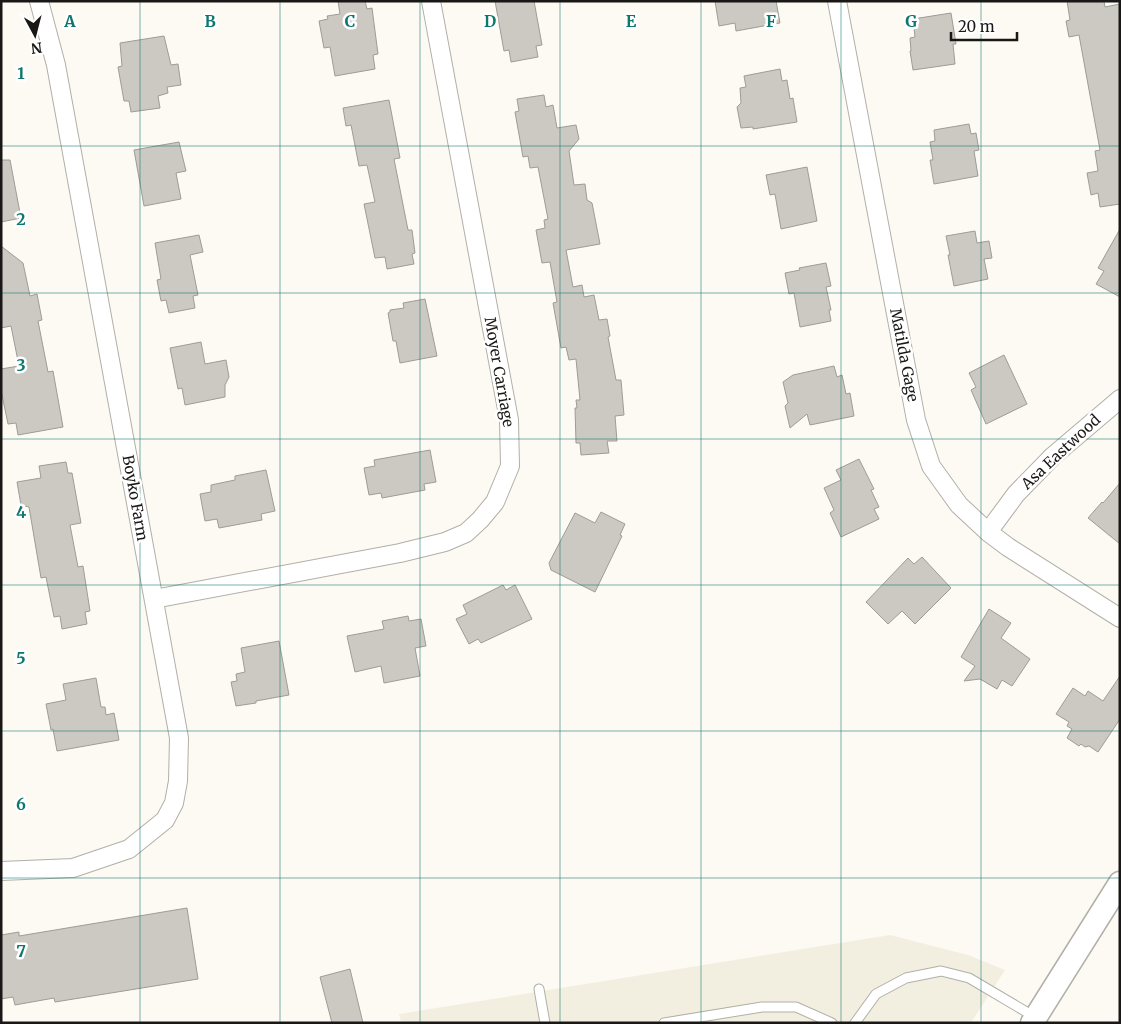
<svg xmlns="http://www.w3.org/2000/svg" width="1121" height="1024" viewBox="0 0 1121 1024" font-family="Merriweather,serif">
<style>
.built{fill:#f3efe0}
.building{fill:#cbc9c2;stroke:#9d9c95}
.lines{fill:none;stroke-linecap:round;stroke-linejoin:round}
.service-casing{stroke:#b1afa8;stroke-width:11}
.minor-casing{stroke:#b1afa8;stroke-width:20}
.tertiary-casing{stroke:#b1afa8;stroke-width:25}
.service{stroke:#fff;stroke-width:9}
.minor{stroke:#fff;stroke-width:18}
.tertiary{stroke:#fff;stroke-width:22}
.grid{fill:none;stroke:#0f766e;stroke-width:1;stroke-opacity:0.55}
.labels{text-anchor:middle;stroke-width:5;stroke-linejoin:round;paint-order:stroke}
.street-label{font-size:15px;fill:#191816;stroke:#fff}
.grid-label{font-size:16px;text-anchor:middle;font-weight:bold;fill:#0f766e;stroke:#fff;stroke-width:5;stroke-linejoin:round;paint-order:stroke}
</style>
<rect width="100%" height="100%" fill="#fcfaf3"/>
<!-- built -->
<path class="built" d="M890 935 968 955 1005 970 971 1023H401L399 1014Z"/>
<!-- building -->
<path class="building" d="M338 1H365L367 9 372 8 378 54 373 55 375 69 335 76 330 47 324 48 319 21 328 19 327 16 340 14Z
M495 1H534L542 45 536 46 538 57 511 62 509 50 504 51Z
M715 1H776L780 23 736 31 735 23 719 26Z
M1067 1H1104L1105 7 1120 4V204L1100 207 1098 193 1091 195 1087 173 1098 171 1095 151 1100 150 1079 35 1069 37 1066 21 1070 20Z
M951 13 956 44H953L955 64 913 70 910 51H911L910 38 915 37 913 19Z
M164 36 171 65 178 64 181 85 167 87 168 93 158 96 160 108 131 112 129 101H124L118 67 122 66 120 43Z
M780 69 782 81 787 80 790 99 793 98 797 122 753 129V127L741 128 737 107 741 103 740 88 746 87 744 76Z
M544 95 546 107 553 105 557 128 576 125 579 139 569 151 574 185 585 184 587 200 592 203 600 244 566 250 573 287 582 285 584 297 594 295 599 320 607 319 610 336 608 337 616 380H621L624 415 615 416 617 441H607L609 453 581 455 580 443H576L575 408H577L576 400H580L576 359 569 360 566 347 561 348 553 303 557 302 550 262 542 263 536 230 545 228 544 220 548 219 538 167 530 168 528 156 523 157 515 112 519 111 517 99Z
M389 100 400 158 394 159 408 230H412L415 253 412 254 414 264 387 269 385 257 375 258 364 204 375 202 367 165 359 166 351 125 346 126 343 108Z
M969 124 971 134 976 133 979 150 974 151 978 176 934 184 930 160H933L930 142 935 141 934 130Z
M179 142 186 171 176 173 181 199 144 206 134 150Z
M1 160H10L21 218 1 222Z
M807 167 817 221 781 229 775 194 770 195 766 175Z
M1120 229V297L1096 284 1104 271 1098 268Z
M975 231 977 243 989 241 992 258 984 259 988 279 954 286 948 255H950L946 236Z
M199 235 203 252 190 255 198 295 193 296 195 308 169 313 166 300 161 301 157 280 161 279 155 243Z
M1 246 23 263 30 296 37 294 42 320 38 321 48 372 53 371 63 427 18 435 16 423 8 424 1 390V369L19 366 11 326 1 328Z
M826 263 831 286 826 287 831 310H829L831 321 800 327 794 293 789 294 785 273 800 270 799 268Z
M425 299 437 356 400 363 396 341H393L388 313 390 312V310L404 308 403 303Z
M201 342 205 364 226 360 229 377 225 385V397L185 405 182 388 178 389 170 348Z
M1004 355 1027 404 986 424 971 390 976 387 969 373Z
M834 366 837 377 842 375 846 394 850 393 854 416 810 425 807 414 790 428 785 406 788 403 783 382 793 375Z
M430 450 436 482 424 484 425 490 382 498 381 493 369 495 364 468 375 466 374 460Z
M859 459 874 489 871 490 879 507 874 509 879 519 841 537 830 513 834 510 824 488 841 480 836 470Z
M66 462 68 473H72L81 523 70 525 78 567 83 566 90 611 85 612 87 624 62 629 60 616 54 617 46 577 41 578 29 507 21 505 17 482 41 478 39 466Z
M266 470 275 511 261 514 262 520 219 528 217 519 205 521 200 494 211 492V485L235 480V476Z
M1120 483V544L1088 518 1102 502 1103 503Z
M601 512 625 524 620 535 622 536 595 592 551 570 549 563 575 513 595 523Z
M922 557 951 588 915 624 902 611 888 624 866 602 908 558 914 564Z
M503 585 506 590 515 585 532 619 481 643 478 639 469 644 456 619 467 614 463 605Z
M989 609 1011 623 1001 638 1030 659 1012 686 1002 680 997 689 980 679 964 681 975 666 961 657Z
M408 616 409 621 421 619 426 646 415 648 420 676 384 683 381 666 355 672 347 636 384 629 382 621Z
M279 641 289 695 256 701V703L236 706 231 682 237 681 236 674 245 672 241 648Z
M1120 676V719L1098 752 1089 746 1085 747 1081 744 1079 746 1067 738 1072 729 1067 726 1069 722 1056 714 1073 688 1085 696 1088 691 1103 701Z
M96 678 101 707H105L106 715 114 713 119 740 57 751 53 729 51 730 46 704 66 700 63 684Z
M187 908 198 979 55 1002 54 998 15 1005 13 997 1 999V935L19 932V936Z
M350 969 363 1023H332L320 977Z"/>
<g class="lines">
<defs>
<path id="service" d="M539 989 545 1023
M664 1023 762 1007H796L832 1023
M855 1023 876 994 906 978 941 971 969 978 1035 1017"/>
<path id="minor" d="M837 1 916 420 931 466 959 505 988 532 1008 547 1120 618
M988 532 1016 494 1053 456 1120 399
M154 599 400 553 445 542 466 533 480 520 495 502 510 466 509 420 431 1
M1 871 73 868 129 849 165 820 174 803 178 781 179 738 56 65 39 1"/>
<path id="tertiary" d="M1032 1023 1120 883"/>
</defs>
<!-- service casing -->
<use href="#service" class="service-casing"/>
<!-- minor casing -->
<use href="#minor" class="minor-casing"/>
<!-- tertiary casing -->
<use href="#tertiary" class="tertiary-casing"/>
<!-- service -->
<use href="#service" class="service"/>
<!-- minor -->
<use href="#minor" class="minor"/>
<!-- tertiary -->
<use href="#tertiary" class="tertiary"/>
</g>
<!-- grid -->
<path class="grid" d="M140 1V1023M280 1V1023M420 1V1023M560 1V1023M701 1V1023M841 1V1023M981 1V1023M1 146H1120M1 293H1120M1 439H1120M1 585H1120M1 731H1120M1 878H1120"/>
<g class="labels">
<!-- street labels -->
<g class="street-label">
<text transform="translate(904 355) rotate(79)" y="5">Matilda Gage</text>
<text transform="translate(499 372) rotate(80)" y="5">Moyer Carriage</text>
<text transform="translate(1061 452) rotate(-43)" y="5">Asa Eastwood</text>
<text transform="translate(135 498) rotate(80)" y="5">Boyko Farm</text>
</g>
</g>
<g class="grid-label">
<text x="70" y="27">A</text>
<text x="210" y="27">B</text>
<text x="350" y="27">C</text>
<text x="490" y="27">D</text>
<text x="631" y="27">E</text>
<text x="771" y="27">F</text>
<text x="911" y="27">G</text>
<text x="21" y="79">1</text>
<text x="21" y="225">2</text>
<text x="21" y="371">3</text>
<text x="21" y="518">4</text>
<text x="21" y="664">5</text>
<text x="21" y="810">6</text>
<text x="21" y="957">7</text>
</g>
<!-- border -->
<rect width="1121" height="1024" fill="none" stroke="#191816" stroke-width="5"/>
<!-- north arrow -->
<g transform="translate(35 35) rotate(173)" stroke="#ffffff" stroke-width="4" paint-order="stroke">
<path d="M0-4L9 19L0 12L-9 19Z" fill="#191816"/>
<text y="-8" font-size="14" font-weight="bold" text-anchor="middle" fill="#191816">N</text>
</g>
<!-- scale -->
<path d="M951 32v8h66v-8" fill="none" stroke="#191816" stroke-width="2.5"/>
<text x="958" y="32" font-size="15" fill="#191816" stroke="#ffffff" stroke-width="4" paint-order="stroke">20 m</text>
</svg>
